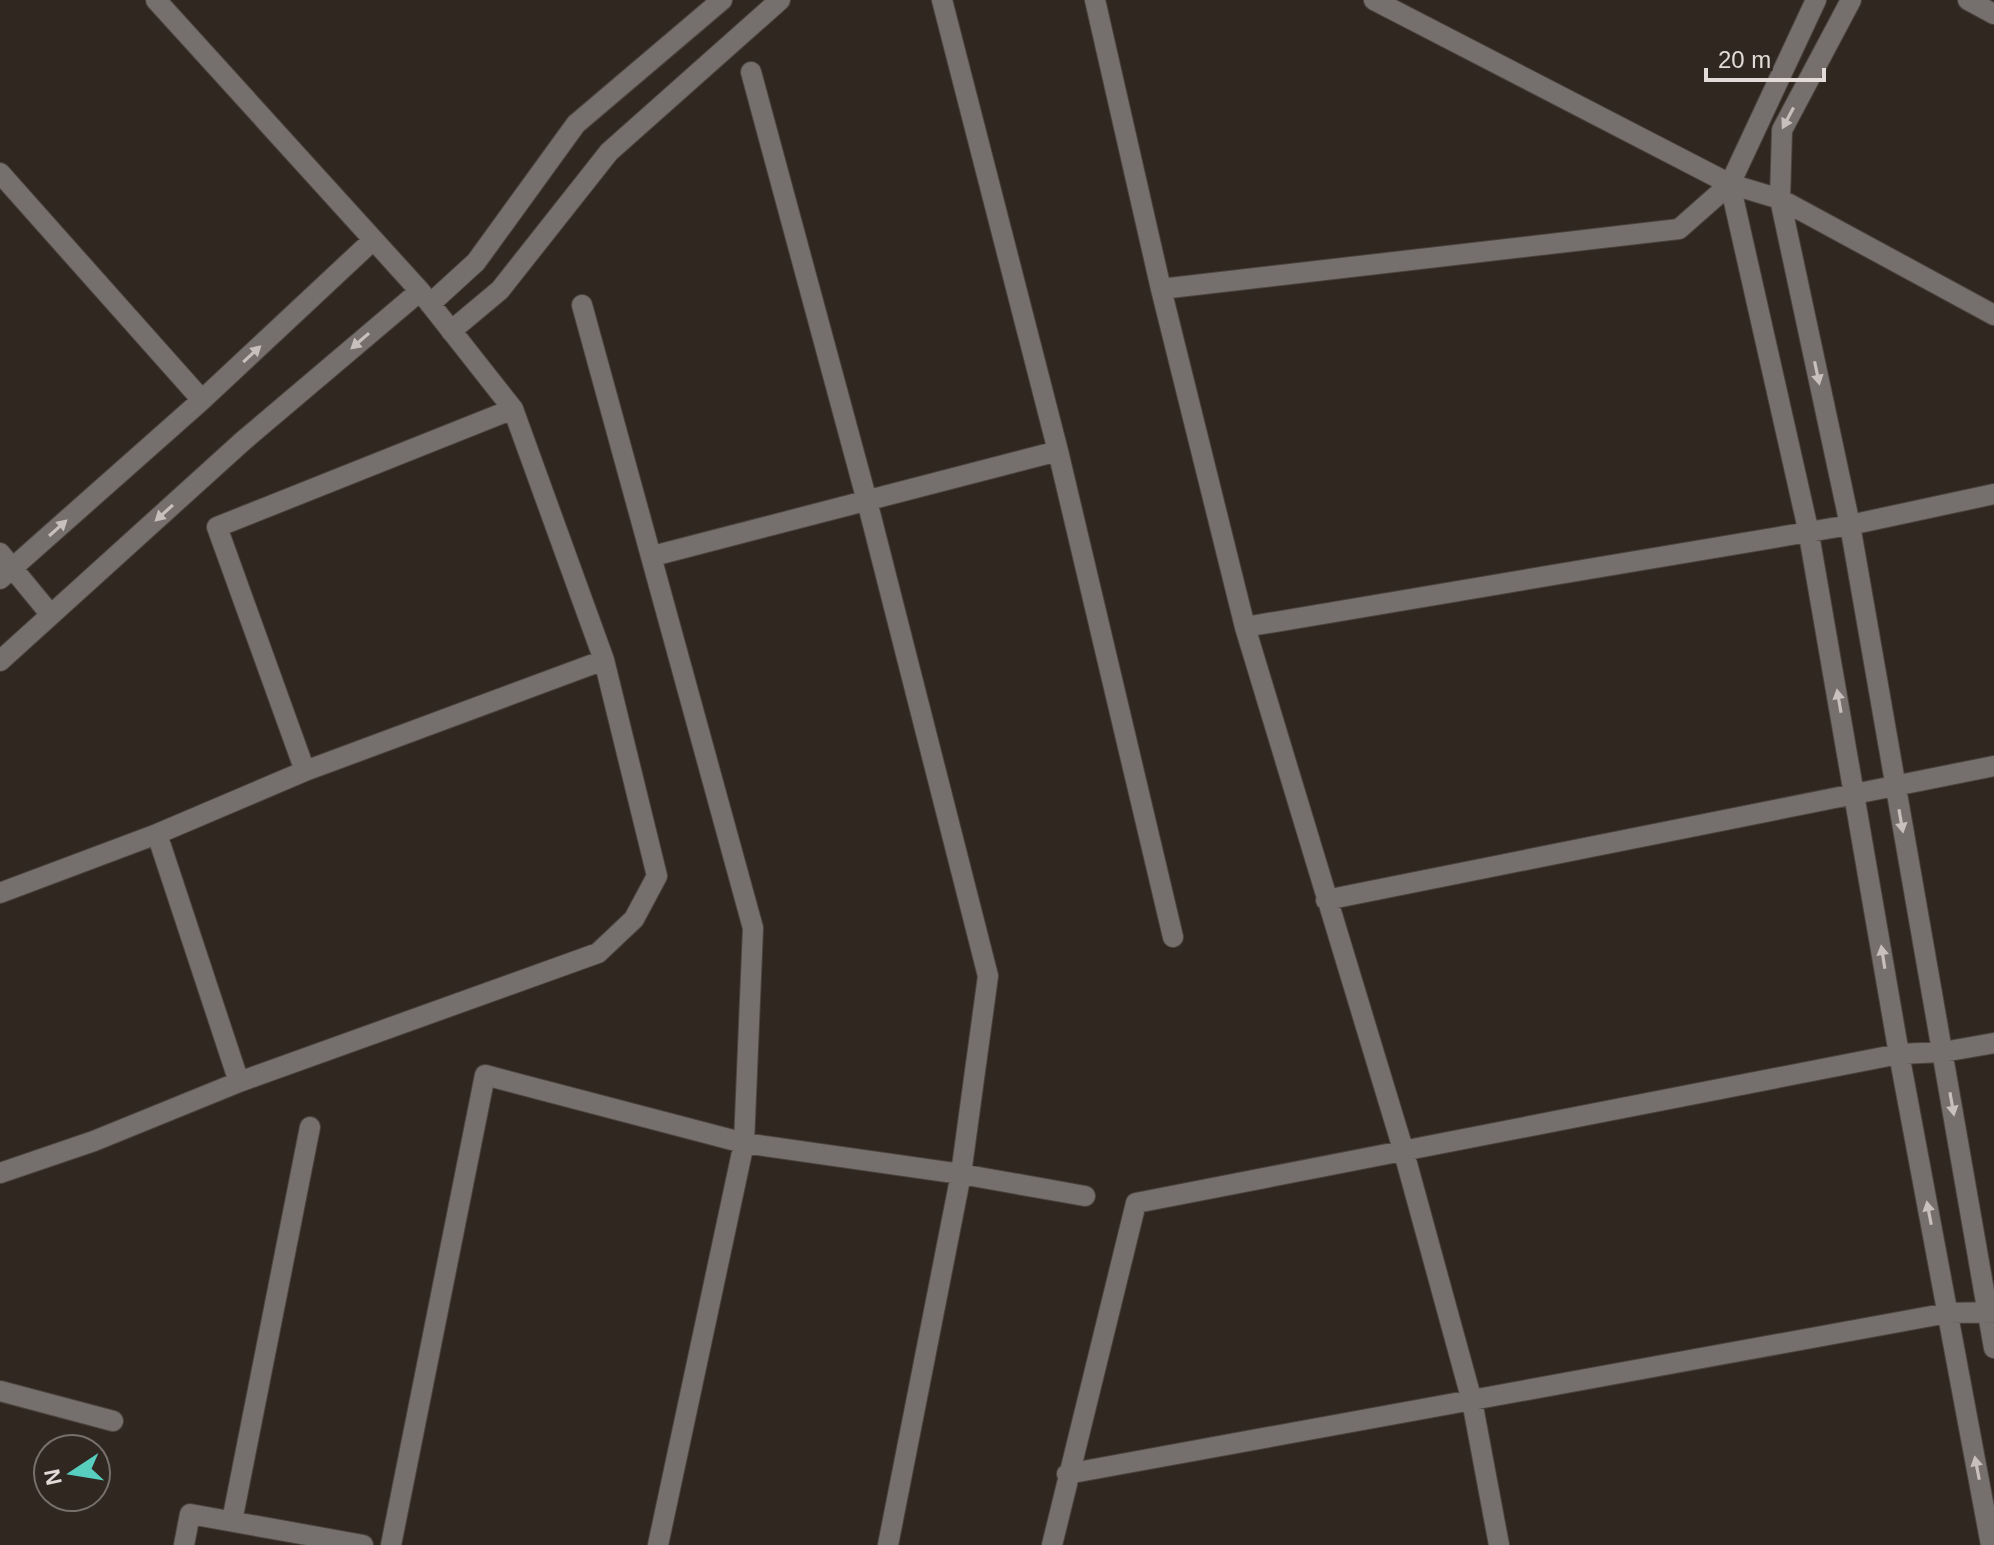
<svg xmlns="http://www.w3.org/2000/svg" width="1994" height="1545" viewBox="0 0 1994 1545" font-family="Arial,sans-serif">
<style>
.lines{fill:none;stroke-linecap:round;stroke-linejoin:round}
.minor-casing{stroke:#4c443e;stroke-width:22}
.minor{stroke:#75706d;stroke-width:20}
.oneway{fill:#c7c0bd}
</style>
<rect width="100%" height="100%" fill="#302721"/>
<g class="lines">
<defs>
<path id="minor" d="M942 0 1058 451 1173 937
M1095 0 1161 289 1245 627 1403 1149 1472 1401 1499 1545
M1374 0 1730 184 1780 199 1994 315
M1851 0 1782 130 1780 199 1850 525 1994 1348
M1968 0 1994 14
M751 72 867 501 988 976 961 1174 888 1545
M0 173 202 400
M1730 184 1808 529 1899 1054 1991 1545
M1161 289 1679 229 1730 184 1816 0
M430 304 476 262 576 124 722 0
M582 305 753 928 744 1143 658 1545
M451 331 500 290 609 152 780 0
M0 553 51 615
M653 556 1058 451
M0 579 202 400 372 241
M1245 627 1850 525 1994 494
M0 661 243 441 420 291
M305 771 604 660
M157 834 239 1082
M0 893 157 834 305 771 217 527 513 409
M1326 900 1994 766
M0 1173 94 1141 239 1082 598 953 634 919 657 876 604 660 513 409 420 291 156 0
M0 1391 113 1421
M1067 1474 1948 1313 1994 1312
M232 1521 310 1127
M184 1545 190 1514 363 1545
M391 1545 485 1075 744 1143 961 1174 1085 1196
M1052 1545 1136 1203 1899 1054 1943 1052 1994 1043"/>
</defs>
<!-- minor casing -->
<use href="#minor" class="minor-casing"/>
<!-- minor -->
<use href="#minor" class="minor"/>
</g>
<!-- one-way arrows -->
<defs><path id="oneway-solid" d="M-6-.8H1V-3.2L6.5 0L1 3.2V.8H-6Z" transform="scale(2)"/></defs>
<g class="oneway">
<use href="#oneway-solid" transform="translate(1788 118) rotate(118)"/>
<use href="#oneway-solid" transform="translate(360 341) rotate(139)"/>
<use href="#oneway-solid" transform="translate(252 354) rotate(-43)"/>
<use href="#oneway-solid" transform="translate(1817 373) rotate(78)"/>
<use href="#oneway-solid" transform="translate(164 513) rotate(138)"/>
<use href="#oneway-solid" transform="translate(58 528) rotate(-42)"/>
<use href="#oneway-solid" transform="translate(1839 701) rotate(-100)"/>
<use href="#oneway-solid" transform="translate(1901 821) rotate(80)"/>
<use href="#oneway-solid" transform="translate(1883 957) rotate(-99)"/>
<use href="#oneway-solid" transform="translate(1952 1104) rotate(80)"/>
<use href="#oneway-solid" transform="translate(1929 1213) rotate(-101)"/>
<use href="#oneway-solid" transform="translate(1977 1468) rotate(-101)"/>
</g>
<!-- north arrow -->
<g transform="translate(72 1473) rotate(258)"><circle r="38" fill="#302721" stroke="#776f6a" stroke-width="2"/>
<path d="M0-6L14 30L0 20L-14 30Z" fill="#58cebf"/>
<text y="-12" font-size="22" font-weight="bold" text-anchor="middle" fill="#e2dbd8">N</text>
</g>
<!-- scale -->
<path d="M1706 68v12h118v-12" fill="none" stroke="#e2dbd8" stroke-width="4"/>
<text x="1718" y="68" font-size="24" fill="#e2dbd8" stroke="#302721" stroke-width="6" paint-order="stroke">20 m</text>
</svg>
